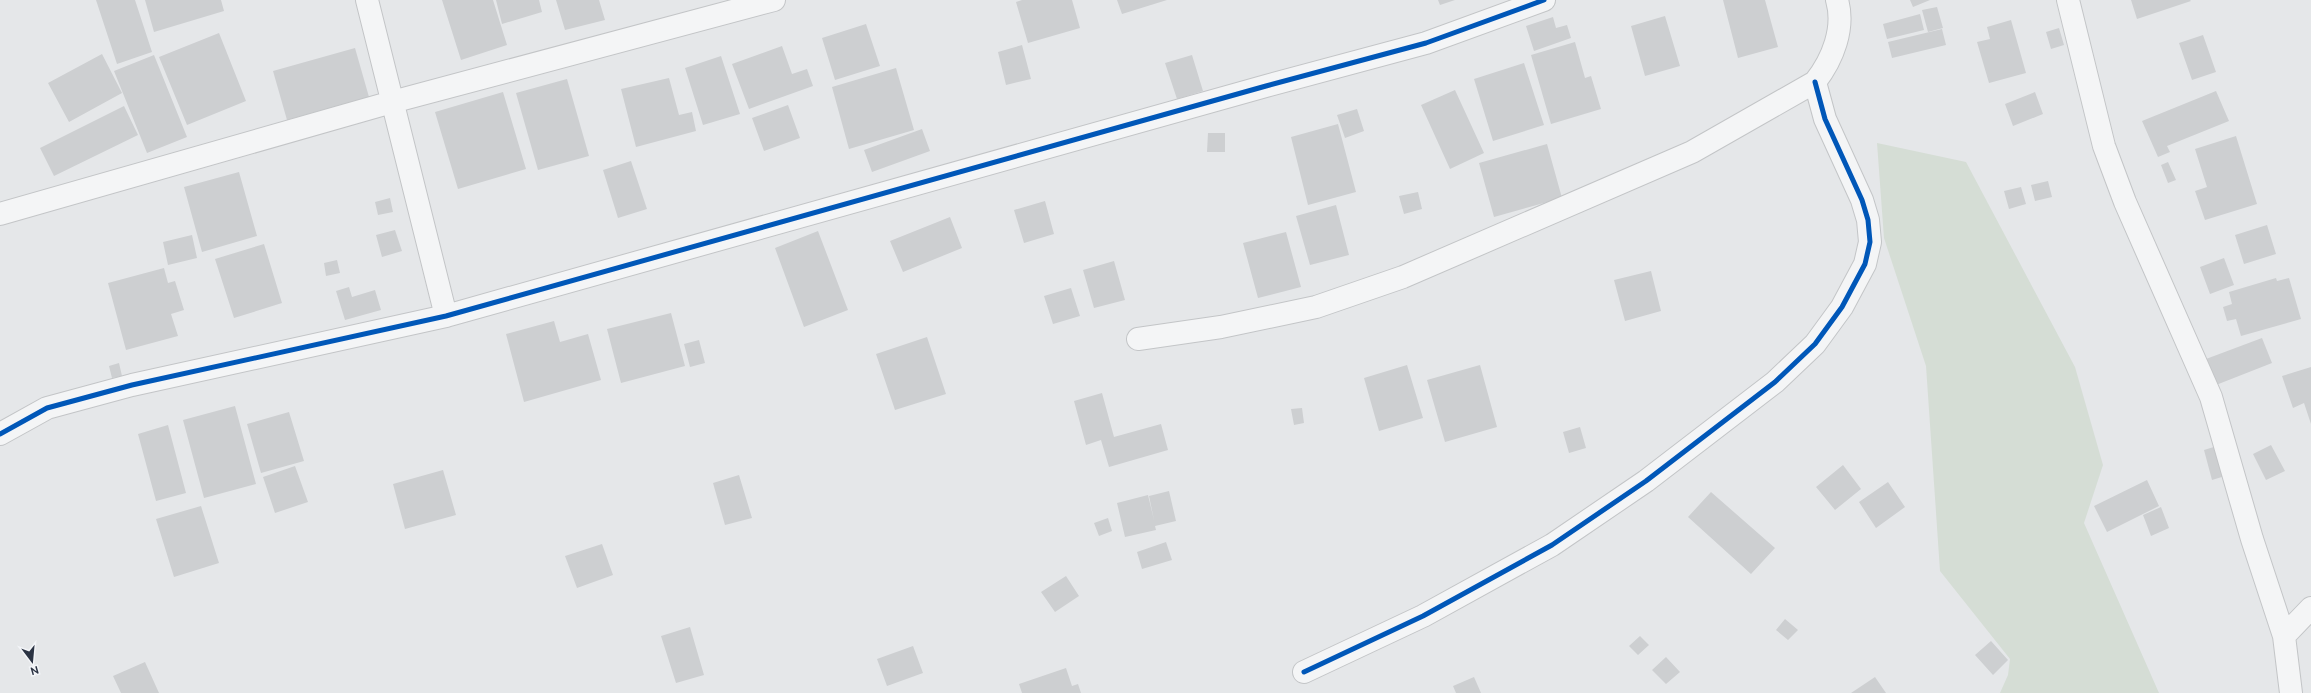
<svg xmlns="http://www.w3.org/2000/svg" width="2311" height="693" viewBox="0 0 2311 693" font-family="Ubuntu,sans-serif">
<style>
.green{fill:#d5ddd5}
.building{fill:#cdcfd1}
.lines{fill:none;stroke-linecap:round;stroke-linejoin:round}
.minor-casing{stroke:#c3c5c7;stroke-width:24}
.minor{stroke:#f4f5f6;stroke-width:22}
.cycleway-casing{stroke:#f3f5f8;stroke-width:8}
.cycleway{stroke:#0057b8;stroke-width:5}
</style>
<rect width="100%" height="100%" fill="#e5e7e9"/>
<!-- green -->
<path class="green" d="M1877 143 1966 162 2075 367 2103 465 2084 523 2159 693H2000L2008 675 2010 659 1940 571 1926 366 1884 238Z"/>
<!-- building -->
<path class="building" d="M96 0H135L152 52 117 64Z
M145 0H221L224 11 154 32Z
M442 0H493L507 45 461 60Z
M496 0H539L542 12 502 24Z
M556 0H599L605 20 565 30Z
M1022 0H1072L1080 28 1028 43 1016 2Z
M1117 0H1167L1122 14Z
M1438 0H1455L1440 5Z
M1723 0H1765L1778 47 1738 58Z
M1910 0H1930L1913 7Z
M2131 0H2190L2191 1 2137 19Z
M1937 7 1943 28 1928 32 1922 10Z
M1920 14 1924 30 1887 39 1883 24Z
M1665 16 1680 66 1645 76 1631 26Z
M1553 17 1556 28 1567 25 1571 38 1534 51 1526 26Z
M2011 20 2026 73 1989 83 1977 42 1990 39 1987 27Z
M866 24 880 66 835 80 822 38Z
M2059 28 2064 45 2051 49 2046 32Z
M1942 29 1946 45 1892 58 1888 42Z
M219 33 246 101 187 125 159 57Z
M2203 35 2216 72 2192 80 2179 43Z
M1575 42 1585 78 1591 76 1601 109 1551 124 1531 55Z
M1022 45 1031 79 1006 85 998 52Z
M782 46 792 74 807 69 813 86 749 109 732 64Z
M355 48 369 97 287 120 273 71Z
M102 54 122 93 69 122 48 83Z
M154 55 187 137 147 153 114 71Z
M1192 55 1203 91 1177 99 1165 63Z
M721 56 740 114 703 125 685 68Z
M1524 63 1544 125 1493 141 1474 79Z
M896 68 914 130 849 149 832 87Z
M669 78 679 115 692 112 696 131 636 147 621 89Z
M567 79 589 156 538 170 516 93Z
M1455 90 1484 153 1450 169 1421 105Z
M2216 91 2229 121 2167 146 2170 152 2158 157 2142 121Z
M503 92 526 169 458 189 435 112Z
M2035 92 2043 114 2013 126 2005 104Z
M788 105 800 138 764 151 752 118Z
M124 106 138 135 54 176 40 148Z
M1357 109 1364 131 1345 138 1337 115Z
M1338 124 1356 192 1308 205 1291 137Z
M922 129 930 151 872 172 864 150Z
M1208 133H1225V152H1207Z
M2236 136 2257 204 2205 220 2195 191 2207 187 2195 149Z
M1547 144 1562 198 1494 217 1479 163Z
M631 161 647 209 618 218 603 170Z
M2168 162 2176 180 2168 183 2161 165Z
M239 172 257 236 202 252 184 187Z
M2048 181 2052 197 2035 201 2031 185Z
M2021 187 2026 204 2009 209 2004 191Z
M1418 192 1422 209 1404 214 1399 196Z
M390 198 393 212 378 215 375 202Z
M1045 201 1054 234 1024 243 1014 210Z
M1336 205 1349 255 1310 265 1296 216Z
M950 217 962 248 903 272 890 241Z
M2267 225 2276 254 2244 264 2235 235Z
M395 230 402 251 382 257 376 235Z
M818 231 848 310 804 327 775 248Z
M1286 232 1301 287 1258 298 1243 243Z
M192 235 197 258 168 265 163 242Z
M264 244 282 303 234 318 215 259Z
M2224 258 2234 285 2210 294 2200 267Z
M337 260 340 273 326 276 324 263Z
M1114 261 1125 300 1094 308 1083 270Z
M164 268 168 283 175 281 184 310 171 314 178 336 126 350 108 283Z
M1651 271 1661 311 1625 321 1614 280Z
M2276 278 2277 281 2289 278 2301 319 2241 336 2236 319 2227 321 2223 307 2232 304 2229 292Z
M349 287 352 297 375 290 381 310 345 320 336 291Z
M1071 288 1080 316 1053 324 1044 296Z
M671 313 685 366 621 383 607 329Z
M554 321 560 342 588 334 601 380 524 402 506 334Z
M927 337 946 394 895 410 876 354Z
M2262 338 2272 363 2216 385 2206 359Z
M699 340 705 363 690 367 684 344Z
M119 363 122 376 112 378 109 366Z
M1407 365 1423 418 1379 431 1364 378Z
M1480 365 1497 427 1445 442 1427 380Z
M2311 367V424L2304 403 2293 408 2282 376Z
M1102 393 1114 437 1103 440 1161 424 1168 450 1109 467 1101 440 1086 445 1074 401Z
M235 406 256 484 204 498 183 420Z
M1302 408 1304 423 1294 425 1291 409Z
M289 412 304 461 261 473 247 424Z
M168 425 186 493 156 501 138 434Z
M1580 427 1586 448 1569 453 1563 432Z
M2271 445 2285 471 2266 480 2253 454Z
M2217 446 2225 476 2212 480 2204 450Z
M1843 465 1861 489 1835 510 1816 487Z
M295 466 308 502 275 513 263 477Z
M443 470 456 515 405 529 393 484Z
M739 475 752 518 725 525 713 483Z
M2147 480 2159 506 2107 532 2094 506Z
M1888 482 1905 507 1876 528 1859 502Z
M1169 491 1176 521 1155 526 1156 530 1125 537 1117 503 1148 495 1154 520 1149 496Z
M1711 492 1775 548 1751 574 1688 517Z
M201 506 219 563 174 577 156 519Z
M2161 507 2169 528 2151 536 2143 515Z
M1108 518 1112 531 1099 536 1094 523Z
M1166 542 1172 560 1142 569 1137 552Z
M602 544 613 575 577 588 565 556Z
M1066 576 1079 596 1055 612 1041 592Z
M1785 619 1798 630 1788 640 1776 630Z
M690 627 704 675 676 683 661 636Z
M1640 636 1649 645 1638 655 1629 646Z
M1991 641 2008 660 1993 675 1975 655Z
M913 646 923 673 887 686 877 659Z
M1666 657 1680 672 1666 684 1652 670Z
M145 662 159 693H121L113 676Z
M1066 668 1072 686 1078 684 1081 693H1022L1019 684Z
M1474 677 1481 693H1456L1453 686Z
M1875 677 1886 693H1851Z"/>
<g class="lines">
<defs>
<path id="minor" d="M367 0 446 316
M2068 0 2104 146 2125 202 2211 397 2252 539 2284 636 2291 693
M0 214 392 102 774 0
M1138 339 1221 327 1316 307 1403 277 1692 152 1815 82C1833 59 1845 28 1837 0
M0 434 47 408 132 385 446 316 1266 86 1426 43 1544 0
M2284 636 2311 608
M1304 672 1423 616 1552 545 1646 481 1775 382 1815 344 1842 307 1865 264 1870 242 1868 220 1862 200 1825 119 1815 82"/>
</defs>
<!-- minor casing -->
<use href="#minor" class="minor-casing"/>
<!-- minor -->
<use href="#minor" class="minor"/>
<defs>
<path id="cycleway" d="M0 434 47 408 132 385 446 316 1266 86 1426 43 1544 0
M1304 672 1423 616 1552 545 1646 481 1775 382 1815 344 1842 307 1865 264 1870 242 1868 220 1862 200 1825 119 1815 82"/>
</defs>
<!-- cycleway casing -->
<use href="#cycleway" class="cycleway-casing"/>
<!-- cycleway -->
<use href="#cycleway" class="cycleway"/>
</g>
<!-- north arrow -->
<g transform="translate(32 661) rotate(164)" stroke="#f3f5f8" stroke-width="3" paint-order="stroke">
<path d="M0-3L7 15L0 10L-7 15Z" fill="#2b3343"/>
<text y="-6" font-size="11" font-weight="bold" text-anchor="middle" fill="#2b3343">N</text>
</g>
</svg>
